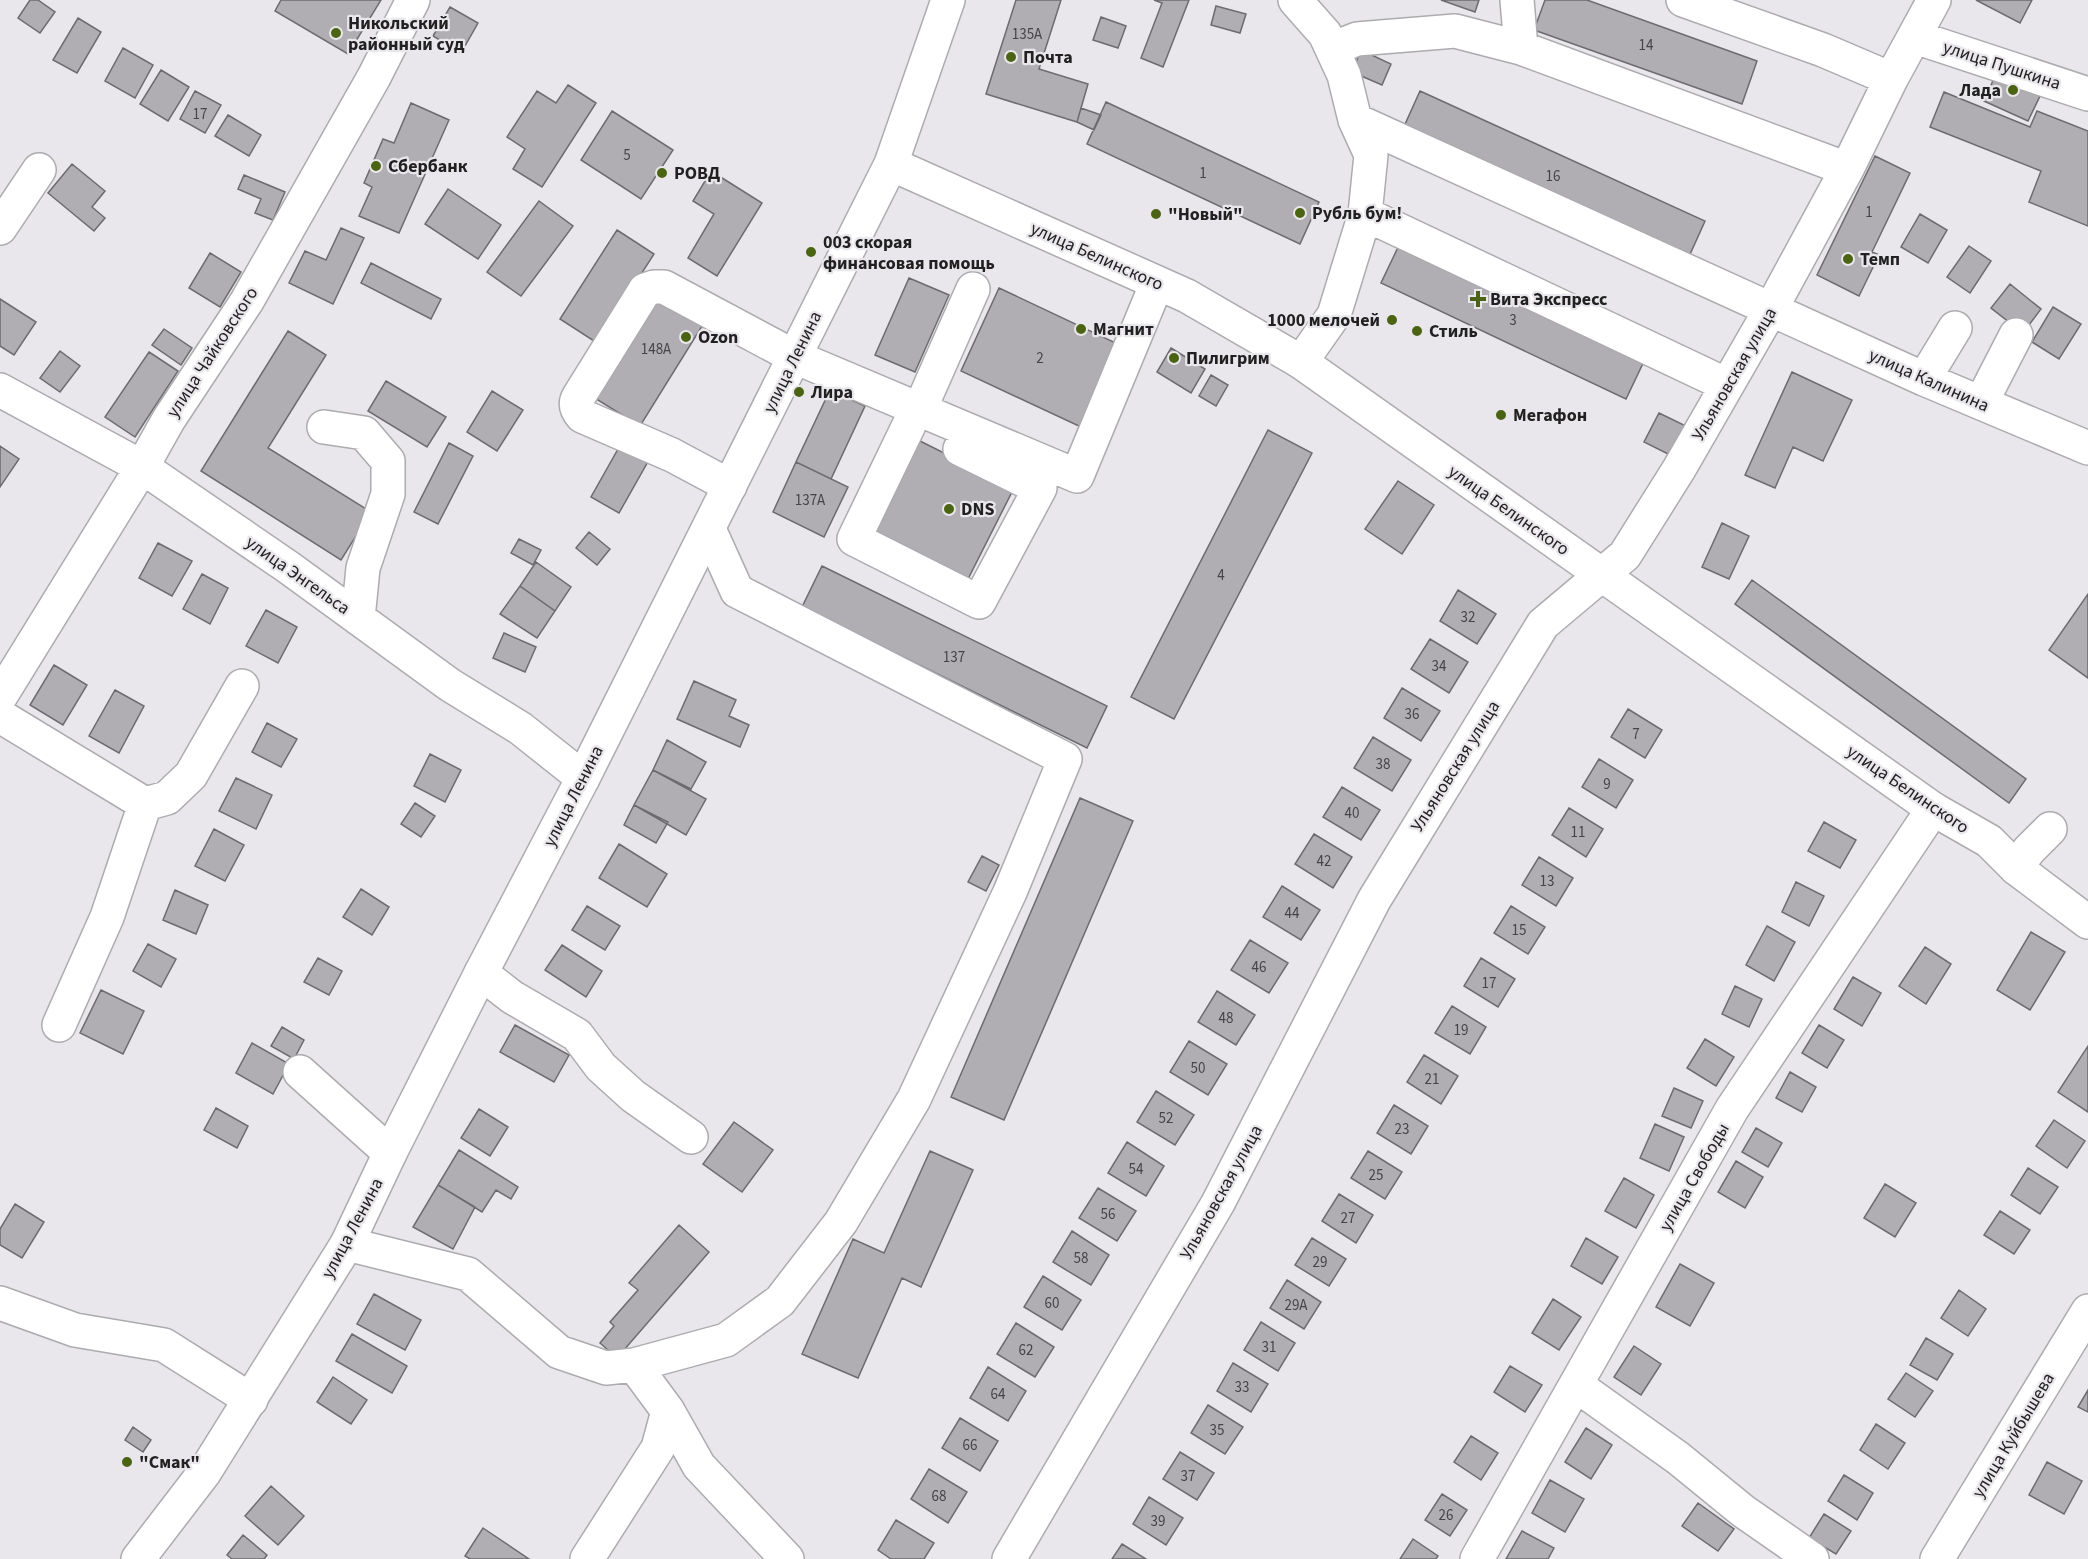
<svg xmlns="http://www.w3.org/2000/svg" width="2088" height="1559" viewBox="0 0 2088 1559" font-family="'Source Sans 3',sans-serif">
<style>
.building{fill:#b0aeb2;stroke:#6c6b6e;stroke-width:1.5}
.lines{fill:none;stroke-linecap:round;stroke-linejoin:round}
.minor-casing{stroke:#acabae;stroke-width:36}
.major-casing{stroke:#acabae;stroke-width:36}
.minor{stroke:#fff;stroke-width:33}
.major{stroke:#fff;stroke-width:33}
.poi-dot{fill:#4b6414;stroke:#e9e7eb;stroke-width:2}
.labels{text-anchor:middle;stroke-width:4.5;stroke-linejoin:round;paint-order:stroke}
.number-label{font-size:15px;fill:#454446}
.poi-label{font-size:18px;font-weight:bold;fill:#212122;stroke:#e9e7eb;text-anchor:start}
.street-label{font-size:18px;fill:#212122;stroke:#e9e7eb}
</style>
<rect width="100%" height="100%" fill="#e9e7eb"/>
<!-- building -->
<path class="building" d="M30 0H38L55 12 40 33 18 18Z
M281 0H381L348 54 275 11Z
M1016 0H1061L1039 69 1088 84 1077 122 986 94Z
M1154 0H1189L1163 67 1141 58 1162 3Z
M1441 0H1479L1475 12Z
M1545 0H1587L1757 61 1742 104 1534 30Z
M1976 0H2032L2020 23Z
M1216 6 1246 14 1240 33 1211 25Z
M450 7 478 23 461 53 433 36Z
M1101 17 1126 26 1118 48 1093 40Z
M78 18 101 32 77 73 53 60Z
M123 48 153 65 135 98 105 81Z
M1361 50 1391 64 1382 85 1352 72Z
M161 70 189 87 168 121 140 104Z
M1995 76 2040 96 2028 121 1984 101Z
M568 85 596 103 542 187 513 169 525 149 507 137 537 91 556 103Z
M195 91 221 105 205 133 180 119Z
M1420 91 1705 221 1687 261 1402 131Z
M1944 92 2030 127 2037 111 2088 131V226L2029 202 2041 171 1930 127Z
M1106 102 1319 202 1300 244 1087 144Z
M411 103 449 120 399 233 359 216 372 187 364 183 383 139 394 143Z
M1081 108 1101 115 1094 130 1077 122Z
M612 111 673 150 641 199 581 160Z
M228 115 261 135 249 156 215 136Z
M1875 156 1910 173 1872 252 1879 255 1859 296 1817 275Z
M72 164 105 191 92 207 105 218 94 231 48 193Z
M711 171 762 203 717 276 688 258 714 214 693 201Z
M244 175 285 192 273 220 255 213 261 199 238 189Z
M448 189 501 225 478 259 425 224Z
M539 201 573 226 521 296 487 272Z
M1920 214 1947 230 1928 263 1901 247Z
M341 228 364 238 333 304 289 283 305 251 326 260Z
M617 230 654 254 597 343 560 319Z
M1401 241 1646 357 1626 399 1381 283Z
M1969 246 1991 261 1970 293 1947 277Z
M210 253 241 272 220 307 189 288Z
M371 263 441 299 431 319 361 283Z
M909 278 949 295 915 372 875 355Z
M2010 284 2041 309 2023 333 1991 308Z
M999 288 1120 345 1081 427 961 371Z
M658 294 704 323 640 426 593 397Z
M0 299 36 322 14 355 0 346Z
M2053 307 2081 324 2059 359 2032 342Z
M164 329 192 348 181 365 152 345Z
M288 331 326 355 268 448 371 512 341 560 201 471Z
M1171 348 1205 369 1191 393 1157 372Z
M60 351 80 366 60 392 40 378Z
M149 352 178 371 135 437 105 417Z
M1792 372 1852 400 1823 461 1793 447 1775 488 1745 475Z
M1211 375 1228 385 1216 406 1199 396Z
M386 381 446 417 427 447 368 411Z
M830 390 865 406 831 479 796 462Z
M492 391 523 410 497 451 467 432Z
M1659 413 1688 427 1674 457 1644 442Z
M1268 430 1312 453 1174 719 1131 697Z
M918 440 1014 488 968 579 873 531Z
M622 442 650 458 619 513 591 497Z
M449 443 473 456 438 524 414 512Z
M0 446 19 459 0 487Z
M796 462 848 487 824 537 773 512Z
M1398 481 1434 505 1402 554 1365 529Z
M1722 523 1749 536 1729 579 1702 567Z
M589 532 610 549 597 565 576 548Z
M519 539 541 550 533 565 511 553Z
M158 543 192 561 172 596 139 578Z
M536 562 571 587 555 611 520 586Z
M822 566 1107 706 1087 748 802 607Z
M202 574 228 588 210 624 183 609Z
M1752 580 2026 779 2009 803 1735 604Z
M520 586 555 611 537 638 500 614Z
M1458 590 1496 614 1477 644 1440 621Z
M2088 594V678L2049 650Z
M266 610 297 627 278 663 246 646Z
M504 633 536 647 525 672 493 658Z
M1430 639 1468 662 1449 693 1411 669Z
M54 665 87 685 63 725 30 705Z
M694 681 736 700 729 716 749 725 740 747 677 719Z
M1402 688 1440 711 1421 741 1384 718Z
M115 690 144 706 119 753 89 736Z
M1628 709 1662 730 1645 758 1611 737Z
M267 723 297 739 281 767 252 752Z
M1373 737 1411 760 1392 791 1354 768Z
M667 740 706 762 691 789 653 770Z
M430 754 461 770 445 802 414 786Z
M1599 759 1633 780 1616 808 1582 787Z
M653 770 706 799 686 835 634 805Z
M236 778 272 795 256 829 219 811Z
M1342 787 1380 810 1361 840 1323 817Z
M1080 798 1133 821 1004 1120 951 1097Z
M415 803 435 816 421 837 401 824Z
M634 805 668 822 656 843 624 825Z
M1569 808 1603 829 1586 857 1552 835Z
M1824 822 1856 840 1840 868 1808 851Z
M214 829 244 845 225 881 195 866Z
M1314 834 1352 857 1333 888 1295 864Z
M619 844 667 874 647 907 599 878Z
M982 856 999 865 986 891 968 882Z
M1539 857 1573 878 1556 906 1522 885Z
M1796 882 1824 896 1809 926 1782 912Z
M1282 886 1320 910 1301 940 1263 917Z
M361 889 389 907 372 935 343 917Z
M175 890 208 905 196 934 163 920Z
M587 906 620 926 605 950 572 930Z
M1511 906 1545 927 1528 954 1494 933Z
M1767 926 1795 942 1774 981 1746 965Z
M2031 932 2065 952 2030 1010 1997 990Z
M1250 940 1288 963 1269 993 1231 970Z
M148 944 176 959 161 987 133 971Z
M562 945 602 971 586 997 545 970Z
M1925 947 1951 964 1926 1004 1899 986Z
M318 958 342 971 329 995 304 982Z
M1481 958 1515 979 1498 1007 1464 986Z
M1853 977 1881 993 1862 1026 1834 1009Z
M1735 986 1762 999 1749 1027 1722 1014Z
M101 990 144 1011 123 1054 80 1033Z
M1217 991 1255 1015 1236 1045 1198 1022Z
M1452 1006 1486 1027 1470 1054 1435 1033Z
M515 1025 569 1055 554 1082 500 1052Z
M1819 1025 1844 1040 1827 1068 1802 1053Z
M282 1027 304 1040 294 1059 271 1046Z
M1705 1039 1734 1057 1716 1086 1687 1068Z
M1189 1041 1227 1064 1208 1095 1170 1072Z
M252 1043 289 1064 273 1094 236 1073Z
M2088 1046V1112L2058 1092Z
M1424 1055 1458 1076 1441 1104 1407 1082Z
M1790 1072 1816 1087 1802 1112 1776 1098Z
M1674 1088 1703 1101 1691 1128 1662 1116Z
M1156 1091 1194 1115 1175 1145 1137 1122Z
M1394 1105 1428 1126 1411 1154 1377 1133Z
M216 1108 248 1126 237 1148 204 1130Z
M479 1109 508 1127 490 1156 461 1138Z
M2054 1120 2085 1141 2067 1168 2036 1146Z
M734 1122 773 1150 742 1192 703 1164Z
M1655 1124 1684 1137 1669 1171 1640 1158Z
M1756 1128 1782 1143 1768 1167 1742 1152Z
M1127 1142 1164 1166 1146 1196 1108 1173Z
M459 1150 518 1187 511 1199 496 1190 482 1212 438 1185Z
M930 1151 973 1170 921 1287 902 1278 858 1378 802 1354 853 1239 884 1253Z
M1368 1151 1402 1172 1385 1199 1351 1178Z
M1736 1161 1763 1177 1745 1208 1718 1192Z
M2028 1168 2058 1187 2040 1214 2011 1195Z
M1624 1178 1654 1195 1636 1228 1605 1211Z
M1885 1184 1916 1203 1895 1237 1864 1218Z
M438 1185 475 1207 453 1249 413 1227Z
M1098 1188 1136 1211 1117 1241 1079 1218Z
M1339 1194 1373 1215 1356 1243 1322 1221Z
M15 1204 44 1222 22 1258 0 1245V1229Z
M2000 1211 2030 1230 2014 1254 1984 1235Z
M679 1225 709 1252 617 1358 600 1343 614 1326 610 1322 638 1290 629 1283Z
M1072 1231 1109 1255 1091 1285 1053 1262Z
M1312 1238 1346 1259 1329 1286 1295 1265Z
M1586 1238 1618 1257 1602 1284 1571 1266Z
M1680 1264 1714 1283 1690 1326 1656 1307Z
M1043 1276 1081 1300 1062 1330 1024 1307Z
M1287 1280 1321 1302 1304 1329 1270 1308Z
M1959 1290 1986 1309 1968 1336 1941 1318Z
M374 1294 421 1320 405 1350 357 1324Z
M1553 1299 1581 1317 1559 1350 1532 1333Z
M1261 1322 1295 1343 1278 1371 1244 1350Z
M1016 1323 1054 1347 1035 1377 997 1354Z
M352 1334 407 1366 392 1393 336 1361Z
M1926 1338 1953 1354 1937 1380 1910 1365Z
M1634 1346 1661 1364 1641 1395 1614 1377Z
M1233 1363 1268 1384 1251 1412 1217 1391Z
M1510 1366 1542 1385 1525 1412 1494 1392Z
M988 1367 1026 1391 1008 1421 970 1398Z
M1906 1373 1933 1391 1915 1417 1888 1399Z
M333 1377 367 1400 351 1424 317 1402Z
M2088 1390V1412L2078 1407Z
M1208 1405 1243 1427 1225 1454 1191 1433Z
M960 1418 998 1441 980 1471 942 1448Z
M1876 1424 1905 1443 1888 1469 1860 1450Z
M133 1427 151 1440 143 1452 125 1440Z
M1586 1428 1612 1445 1591 1479 1565 1462Z
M1471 1436 1498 1453 1481 1480 1454 1462Z
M1180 1452 1214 1473 1197 1500 1163 1479Z
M2047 1462 2082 1481 2064 1514 2029 1495Z
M929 1469 967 1492 948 1523 911 1499Z
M1844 1475 1873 1493 1857 1520 1828 1501Z
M1550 1480 1584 1499 1565 1532 1532 1513Z
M271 1486 304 1516 278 1545 245 1516Z
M1442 1494 1467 1510 1450 1536 1425 1520Z
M1149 1497 1183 1518 1166 1545 1133 1524Z
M1698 1503 1734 1529 1718 1551 1682 1526Z
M1824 1514 1851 1531 1836 1554 1809 1538Z
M896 1520 934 1543 924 1559H891L878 1550Z
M483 1528 529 1559H470L465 1556Z
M1522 1531 1554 1548 1548 1559H1506Z
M243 1535 267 1555 264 1559H232L227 1555Z
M1413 1539 1438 1556 1436 1559H1400Z
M1122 1544 1146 1559H1112Z"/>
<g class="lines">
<defs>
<path id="minor" d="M1295 0 1325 34 1344 75 1355 120 1371 155 1365 214 1334 315 1301 362
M1517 0 1521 48 1847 169
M1683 0 1823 50 1891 79
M1915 37 2088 94
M1332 49 1357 39 1455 31 1521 48
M1355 120 1924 379 2088 448
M1365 214 1727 385
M0 228 39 170
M1924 379 1955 328
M0 390 142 467 288 567 450 685 520 728 583 778
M1981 403 2016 335
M920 409 973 289
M909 425 854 539 979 602 1040 488 960 449
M324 427 364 433 388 461V494L363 568 358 618
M730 486 672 455 582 416C577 410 574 404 579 396L645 290 654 287H664L795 357 1077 476 1157 283
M0 697 142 467 169 419 247 301 374 77 413 0
M0 716 145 804 107 917 59 1025
M145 804 167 798 191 775 242 686
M2016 868 2029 850 2050 829
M481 973 512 997 577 1035 601 1067 633 1096 691 1137
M300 1072 390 1153
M347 1244 468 1274 559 1352 606 1368 634 1365 726 1340 780 1301 841 1222 914 1099 1010 892 1065 759 737 591 709 529
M0 1303 75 1330 164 1345 251 1400
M1576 1385 1678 1458 1743 1511 1812 1559
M668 1411 699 1466 787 1559
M587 1559 658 1448 668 1411 634 1365
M1009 1559 1218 1203 1374 900 1543 624 1625 555 1679 469 1771 309 1847 169 1891 79 1934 0
M1477 1559 1732 1109 1933 809"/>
<path id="major" d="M891 164 1187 296 1301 362 1933 809 1989 841 2016 868 2088 922
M138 1559 204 1473 347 1244 390 1153 481 973 583 778 891 164 948 0
M1937 1559 2088 1311"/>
</defs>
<!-- minor casing -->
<use href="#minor" class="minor-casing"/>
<!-- major casing -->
<use href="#major" class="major-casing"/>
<!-- minor -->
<use href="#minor" class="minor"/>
<!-- major -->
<use href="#major" class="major"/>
</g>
<!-- markers -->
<g class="poi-dot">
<circle cx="336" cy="33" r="6"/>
<circle cx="1011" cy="57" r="6"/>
<circle cx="2013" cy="90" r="6"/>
<circle cx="376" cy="166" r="6"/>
<circle cx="662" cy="173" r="6"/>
<circle cx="1300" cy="213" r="6"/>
<circle cx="1156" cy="214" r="6"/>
<circle cx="811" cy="252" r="6"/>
<circle cx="1848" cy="259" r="6"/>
<path d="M1475 290h6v6h6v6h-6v6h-6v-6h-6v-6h6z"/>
<circle cx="1392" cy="320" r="6"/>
<circle cx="1081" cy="329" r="6"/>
<circle cx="1417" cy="331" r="6"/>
<circle cx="686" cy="337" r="6"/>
<circle cx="1174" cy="358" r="6"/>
<circle cx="799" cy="392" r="6"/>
<circle cx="1501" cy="415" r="6"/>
<circle cx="949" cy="509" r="6"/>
<circle cx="127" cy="1462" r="6"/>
</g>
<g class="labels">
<!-- number labels -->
<g class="number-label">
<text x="1027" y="39">135А</text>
<text x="1646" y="50">14</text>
<text x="200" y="119">17</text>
<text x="627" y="160">5</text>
<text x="1203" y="178">1</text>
<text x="1553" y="181">16</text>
<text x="1869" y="217">1</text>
<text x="1513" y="325">3</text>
<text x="656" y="354">148А</text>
<text x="1040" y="363">2</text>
<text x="810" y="505">137А</text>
<text x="1221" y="580">4</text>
<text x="1468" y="622">32</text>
<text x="954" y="662">137</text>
<text x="1439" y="671">34</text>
<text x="1412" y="719">36</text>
<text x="1636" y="739">7</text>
<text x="1383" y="769">38</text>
<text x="1607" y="789">9</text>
<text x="1352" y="818">40</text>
<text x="1578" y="837">11</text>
<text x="1324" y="866">42</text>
<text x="1547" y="886">13</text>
<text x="1292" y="918">44</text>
<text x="1519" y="935">15</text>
<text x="1259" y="972">46</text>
<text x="1489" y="988">17</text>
<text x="1226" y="1023">48</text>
<text x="1461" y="1035">19</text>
<text x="1198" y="1073">50</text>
<text x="1432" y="1084">21</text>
<text x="1166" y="1123">52</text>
<text x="1402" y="1134">23</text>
<text x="1136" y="1174">54</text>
<text x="1376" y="1180">25</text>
<text x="1108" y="1219">56</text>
<text x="1348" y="1223">27</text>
<text x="1081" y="1263">58</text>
<text x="1320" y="1267">29</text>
<text x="1052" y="1308">60</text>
<text x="1296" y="1310">29А</text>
<text x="1269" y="1352">31</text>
<text x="1026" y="1355">62</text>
<text x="1242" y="1392">33</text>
<text x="998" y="1399">64</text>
<text x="1217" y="1435">35</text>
<text x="970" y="1450">66</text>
<text x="1188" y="1481">37</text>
<text x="939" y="1501">68</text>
<text x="1446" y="1520">26</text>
<text x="1158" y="1526">39</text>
</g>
<!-- poi labels -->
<g class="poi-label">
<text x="348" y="29">Никольский<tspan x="348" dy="21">районный суд</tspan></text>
<text x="1023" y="63">Почта</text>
<text x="2001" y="96" text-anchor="end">Лада</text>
<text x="388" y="172">Сбербанк</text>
<text x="674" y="179">РОВД</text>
<text x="1312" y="219">Рубль бум!</text>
<text x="1168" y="220">"Новый"</text>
<text x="823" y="248">003 скорая<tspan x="823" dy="21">финансовая помощь</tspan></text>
<text x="1860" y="265">Темп</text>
<text x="1490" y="305">Вита Экспресс</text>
<text x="1380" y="326" text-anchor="end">1000 мелочей</text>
<text x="1093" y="335">Магнит</text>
<text x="1429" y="337">Стиль</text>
<text x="698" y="343">Ozon</text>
<text x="1186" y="364">Пилигрим</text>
<text x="811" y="398">Лира</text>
<text x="1513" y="421">Мегафон</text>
<text x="961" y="515">DNS</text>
<text x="139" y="1468">"Смак"</text>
</g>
<!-- street labels -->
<g class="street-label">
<text transform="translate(2002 65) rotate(18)" y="6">улица Пушкина</text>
<text transform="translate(1097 256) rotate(24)" y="6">улица Белинского</text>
<text transform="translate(212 352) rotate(-57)" y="6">улица Чайковского</text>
<text transform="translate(792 362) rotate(-64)" y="6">улица Ленина</text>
<text transform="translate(1734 374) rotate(-60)" y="6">Ульяновская улица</text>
<text transform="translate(1929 380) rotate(24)" y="6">улица Калинина</text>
<text transform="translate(1509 510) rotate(35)" y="6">улица Белинского</text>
<text transform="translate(298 575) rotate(35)" y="6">улица Энгельса</text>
<text transform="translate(1455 766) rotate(-58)" y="6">Ульяновская улица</text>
<text transform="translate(1908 789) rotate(34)" y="6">улица Белинского</text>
<text transform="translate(573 796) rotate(-63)" y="6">улица Ленина</text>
<text transform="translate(1694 1177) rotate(-60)" y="6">улица Свободы</text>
<text transform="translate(1221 1192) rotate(-61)" y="6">Ульяновская улица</text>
<text transform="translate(352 1228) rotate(-62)" y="6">улица Ленина</text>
<text transform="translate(2013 1435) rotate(-59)" y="6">улица Куйбышева</text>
</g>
</g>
</svg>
